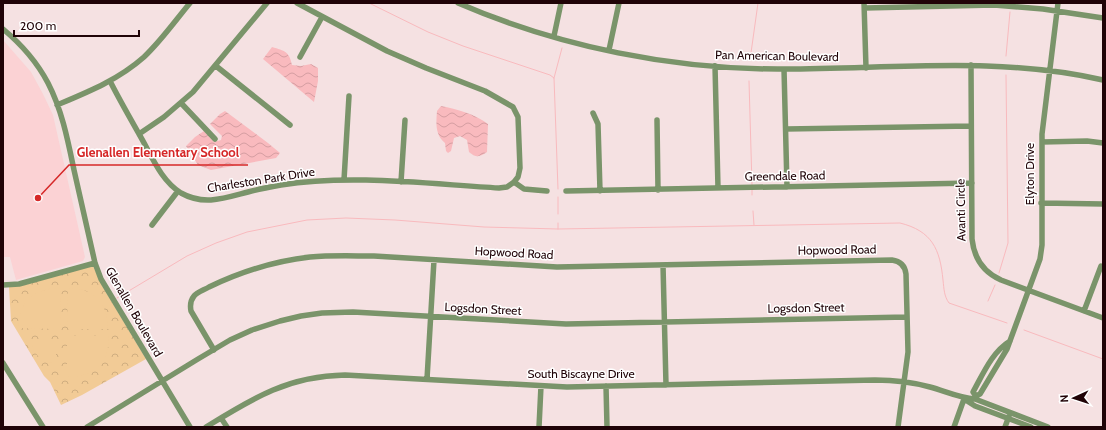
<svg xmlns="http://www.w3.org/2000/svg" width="1106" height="430" viewBox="0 0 1106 430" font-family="Cabin,sans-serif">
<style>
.built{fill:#fbd2d4}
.forest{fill:url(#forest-crowns)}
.pitch{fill:#f2cb96}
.water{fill:url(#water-waves)}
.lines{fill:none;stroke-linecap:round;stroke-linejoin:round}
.stream{stroke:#f9babe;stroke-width:1}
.minor{stroke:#7a946a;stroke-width:5.5}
.labels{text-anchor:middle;stroke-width:3;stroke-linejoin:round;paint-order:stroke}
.street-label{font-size:12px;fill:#200307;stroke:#fff}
.leader{fill:none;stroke:#d62828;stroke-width:1.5}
.callout-dot{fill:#d62828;stroke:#fff;stroke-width:1.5}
.callout-label{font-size:13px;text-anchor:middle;font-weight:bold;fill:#d62828;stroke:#fff;stroke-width:3;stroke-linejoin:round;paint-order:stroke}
</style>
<defs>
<pattern id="forest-crowns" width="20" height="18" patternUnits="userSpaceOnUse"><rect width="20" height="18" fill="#f2cb96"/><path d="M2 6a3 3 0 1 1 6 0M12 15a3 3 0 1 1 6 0" fill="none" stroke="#cfad80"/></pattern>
<pattern id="water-waves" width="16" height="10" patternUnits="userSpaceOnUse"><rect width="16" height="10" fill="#f9babe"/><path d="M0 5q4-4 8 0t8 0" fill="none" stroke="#d59ea2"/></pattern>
</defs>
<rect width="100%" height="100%" fill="#f5e1e2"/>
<!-- built -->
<path class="built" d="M3 40 31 72 43 94 53 115 85 257 83 261 16 280 10 257H3Z"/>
<!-- forest -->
<path class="forest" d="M93 266 103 287 146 359 82 395 61 405 50 382 44 376 11 321 9 287Z"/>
<!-- pitch -->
<path class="pitch" d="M61 288 60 326 56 329 18 328C19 301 34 288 61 288Z
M68 288C94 288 108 303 108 329H71L67 325Z
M71 336H109C109 363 94 377 67 377V339Z
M32 340H54L56 342V363C42 364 32 353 32 340Z"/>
<!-- water -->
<path class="water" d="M272 47C285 51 289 51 292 65L301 66 311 64 318 68V81L314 102 263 59Z
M441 106C457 109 475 114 488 124L487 152C480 157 476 158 469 152L467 140 460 136 454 138 451 151 448 153 446 151 445 143C435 135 436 123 437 111Z
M225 111 268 143 280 153 276 158 211 170 198 165 186 146 195 137 204 131 214 142 221 140 222 136 210 124 220 114Z"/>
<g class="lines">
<!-- stream -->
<path class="stream" d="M369 3 428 32 463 46 550 75 554 78 558 189
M1006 56 1010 12
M750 60 758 3
M554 78 562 48
M749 81 752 185
M752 190V195
M558 197V214
M753 211 754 225
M558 223V229
M999 273 1008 243 1006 75
M117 298 187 256 216 243 247 232 307 220 346 218 395 220 484 227 558 229 900 223C932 231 940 249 943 280 944 289 944 296 949 303L1007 323
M988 301 995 285
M1024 330 1103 359"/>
<!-- minor -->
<path class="minor" d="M297 3 387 51 426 68 485 91 513 107 518 117 520 168 518 177 514 182
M458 3C560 47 674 70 785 69 891 69 999 56 1103 80
M864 3 866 68
M865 8 994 5 1043 9 1103 18
M3 29C21 44 37 62 48 83 62 110 68 141 74 170 81 201 88 232 95 263L101 279 190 427
M554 36 561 3
M609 50 619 3
M300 57 322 17
M971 65 972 239C974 258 983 272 1001 280L1103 318
M216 66 290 125
M715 66 718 188
M784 69 787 187
M110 81C119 99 129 116 139 134 151 154 160 180 181 193 204 206 225 198 248 192 259 189 270 187 281 185 351 174 428 184 499 188L507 187 514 182 524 189 547 191
M181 103 215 139
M57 105C88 92 118 80 144 57 161 41 175 21 190 3
M593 113 598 124 600 191
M657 120 658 190
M786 129 971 126
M139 134 164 117 193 92 267 3
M1042 142 1087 141 1103 143
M344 180 349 96
M401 182 405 120
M566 191 972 183
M1041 203 1103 204
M152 225 178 191
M663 265 666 385
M3 285 19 284 95 263
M1084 311 1101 266
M1010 341C992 352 983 374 973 392L976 396 980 394 1007 349 1040 259 1042 245V134L1058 3
M214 350 191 311C190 306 190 301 194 296 197 292 204 290 209 287 240 272 275 261 310 257 331 255 353 256 374 256L557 267 892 260C900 261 905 266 906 274L908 352 898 427
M3 363 43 427
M427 379 434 260
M606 386 607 427
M964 399 975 406 1031 427
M221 418 227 427
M87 427 198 359 230 340 252 330 280 321 301 316 322 313 353 312 566 324 907 317
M206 427C253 398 288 376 345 375L567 387 875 380C894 380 912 382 930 387 945 391 959 398 975 399L1048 427
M539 427 541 386
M954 427 964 399
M1005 427 1009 416"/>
</g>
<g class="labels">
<!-- street labels -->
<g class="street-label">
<text transform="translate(777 56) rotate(1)" y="4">Pan American Boulevard</text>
<text transform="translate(1030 174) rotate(-90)" y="4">Elyton Drive</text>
<text transform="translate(785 176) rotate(-1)" y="4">Greendale Road</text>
<text transform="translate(261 180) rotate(-9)" y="4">Charleston Park Drive</text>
<text transform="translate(961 210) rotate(-91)" y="4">Avanti Circle</text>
<text transform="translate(837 250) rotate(-1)" y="4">Hopwood Road</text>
<text transform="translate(514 253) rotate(3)" y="4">Hopwood Road</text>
<text transform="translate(806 308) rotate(-1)" y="4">Logsdon Street</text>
<text transform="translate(483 309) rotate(3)" y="4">Logsdon Street</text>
<text transform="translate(134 312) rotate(60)" y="4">Glenallen Boulevard</text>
<text x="581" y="378">South Biscayne Drive</text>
</g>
</g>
<!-- callouts -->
<path class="leader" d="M38 198L69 165H248"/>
<circle class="callout-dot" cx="38" cy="198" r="4"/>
<g class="callout-label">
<text x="158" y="157">Glenallen Elementary School</text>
</g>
<!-- border -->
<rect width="1106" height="430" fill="none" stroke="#200307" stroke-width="8"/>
<!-- north arrow -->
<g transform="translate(1074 398) rotate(267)" stroke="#ffffff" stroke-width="3" paint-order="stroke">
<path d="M0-3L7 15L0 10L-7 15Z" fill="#200307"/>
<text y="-6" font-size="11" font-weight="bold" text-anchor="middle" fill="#200307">N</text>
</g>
<!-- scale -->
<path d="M14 30v6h125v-6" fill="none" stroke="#200307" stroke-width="2"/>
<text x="20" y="30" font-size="12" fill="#200307" stroke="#ffffff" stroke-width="3" paint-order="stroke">200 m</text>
</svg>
